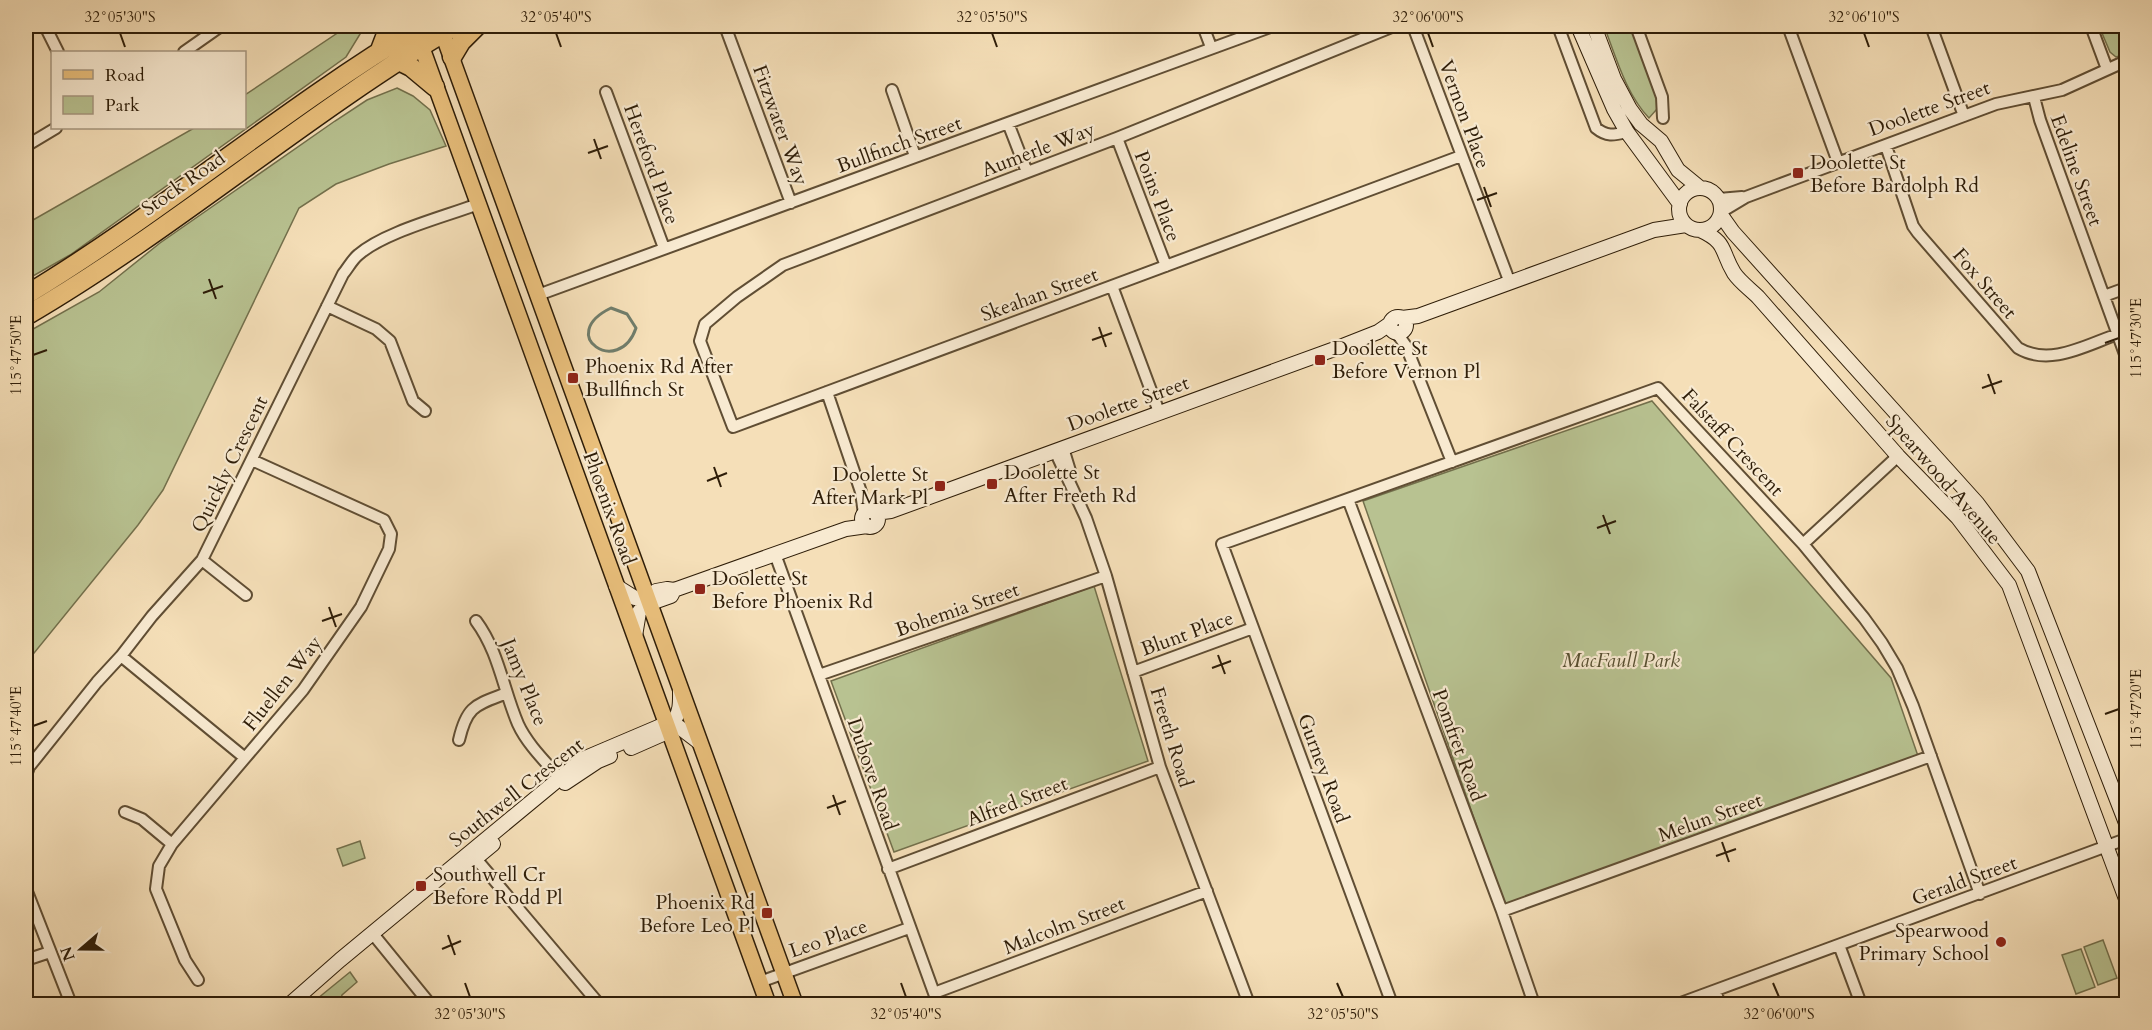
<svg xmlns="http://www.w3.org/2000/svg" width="2152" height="1030" viewBox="0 0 2152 1030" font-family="Cardo,serif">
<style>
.green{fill:#b8c291;stroke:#73704c;stroke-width:1.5}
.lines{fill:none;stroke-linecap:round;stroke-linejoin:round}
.stream{stroke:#707d6b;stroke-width:3}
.street-casing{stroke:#604e34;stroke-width:14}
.secondary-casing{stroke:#2e1d08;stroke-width:16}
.primary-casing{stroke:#2e1d08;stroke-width:18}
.highway-casing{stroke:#2e1d08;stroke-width:21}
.street{stroke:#f8ead1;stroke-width:10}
.secondary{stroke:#f8ead1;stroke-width:14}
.primary{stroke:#eac07c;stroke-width:15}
.highway{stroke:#eac07c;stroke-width:18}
.ticks{fill:none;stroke:#2e1d08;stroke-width:2}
.poi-dot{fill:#8f2418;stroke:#f8ead1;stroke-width:2}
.labels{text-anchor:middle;stroke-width:4.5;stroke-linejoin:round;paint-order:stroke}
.street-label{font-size:20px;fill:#2e1d08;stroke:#f8ead1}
.poi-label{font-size:20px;fill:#2e1d08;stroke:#f8ead1;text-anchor:start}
.park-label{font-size:20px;font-style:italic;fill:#574f31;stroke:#f8ead1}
.neatline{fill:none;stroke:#2e1d08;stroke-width:2}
.ticks-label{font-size:15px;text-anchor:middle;fill:#2e1d08}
</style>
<rect width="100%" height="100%" fill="#f5dfb8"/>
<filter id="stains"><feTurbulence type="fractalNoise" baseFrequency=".00333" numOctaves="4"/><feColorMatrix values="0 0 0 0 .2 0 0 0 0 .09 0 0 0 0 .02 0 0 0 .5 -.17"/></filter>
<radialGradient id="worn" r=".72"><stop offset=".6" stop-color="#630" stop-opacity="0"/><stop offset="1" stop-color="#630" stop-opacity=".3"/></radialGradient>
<!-- green -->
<path class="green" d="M348 26H365L346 57 70 255 26 280V224L194 128H244L245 95Z
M1604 26H1631L1658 97 1657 109 1649 118C1626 94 1616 57 1604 26Z
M2099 26H2126V54L2116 57 2110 52Z
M397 88 413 96 430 110 446 146 389 164 336 184 299 208 163 490 138 525 26 663V333L99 292 160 243 335 121 367 100Z
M1652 401 1891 678 1918 756 1505 907 1363 501Z
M1094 586 1148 761 894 852 831 681Z
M360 841 365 858 343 866 337 849Z
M2103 940 2117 978 2098 985 2084 947Z
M2081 949 2095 987 2076 994 2062 955Z
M350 972 357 982 342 995 339 1004H313L312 1003Z"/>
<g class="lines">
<!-- stream -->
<path class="stream" d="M611 308 627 314 636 328C619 378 555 335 611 308Z"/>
<defs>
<path id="street" d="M45 26 58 52
M725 26 791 203
M1203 26 1211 47
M1394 26 1117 138 783 265 737 297 705 324 700 341 733 427 1461 156
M1413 26 1510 283
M1558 26 1596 128C1607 137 1614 135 1627 132
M1636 26 1662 97 1663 118
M1788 26 1838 162
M1931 26 1964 116
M2091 26 2107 69
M184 52 221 26
M892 90 915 156
M606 92 664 248
M2034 97 2040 120 2126 357
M1008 123 1027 172
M1117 138 1166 266
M26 146 56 128
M1886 146 1913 226 1918 233 2018 348C2050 367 2086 345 2118 334
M1719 199 1742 197
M1721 212 1746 197 1778 185 1996 104 2062 90 2126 61
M1112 286 1159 412
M538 295 1273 26
M2104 296 2126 288
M327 306 376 329 390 341 413 401 425 411
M1396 332 1406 346 1452 462
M827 392 861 492 864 514
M1063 448 1070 471 1069 477
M1055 451 1086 518 1106 576 1160 767 1249 1004
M1348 499 1502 911 1534 1004
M1803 544 1898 456
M775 554 938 1004
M202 560 246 595
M476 621C499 652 503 689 518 724 528 746 549 765 564 783
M121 656 245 758 303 690 361 607 389 549 391 534 384 520 252 460
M1133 672 1253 628
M819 675 1106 576
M459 740C467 705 476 705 507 693
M26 775 29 767 97 682 121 656 152 616 202 560 343 274C348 268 352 260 358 255 384 232 444 217 478 204
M125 812 142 819 172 844
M472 854 599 1004
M888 869 1160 767
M26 889 71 1004
M1502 911 1931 756
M373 934 430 1004
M1839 945 1861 1004
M26 960 50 952
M198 980 185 960 156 889 159 866 172 844 245 758
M760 982 909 928
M1715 991 1720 1004
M934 993 1207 891
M1392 1004 1222 544 1658 388 1803 544 1864 618 1882 643 1897 668 1913 706 1980 894
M1678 1004 2126 839"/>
<path id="secondary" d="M1578 26 1614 109 1627 132 1680 204
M1594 26 1614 79 1630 109 1641 124 1661 141 1678 170 1700 188
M1679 209a21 21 0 1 1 42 0a21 21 0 1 1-42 0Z
M1721 215 1733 232 1977 503 2028 571 2126 823
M1700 230C1728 243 1720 250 1734 273 1740 282 1750 289 1758 297L1898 456 1958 518 2009 585 2126 899
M1390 325a8 8 0 1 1 16 0a8 8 0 1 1-16 0Z
M1402 318 1418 316 1654 230 1686 225
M862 519a8 8 0 1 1 16 0a8 8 0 1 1-16 0Z
M875 513 891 511 1340 347 1378 332 1391 323
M616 586 635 598 648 599 654 602 671 596 674 590
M635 636 639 612 656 591 667 589 674 590 846 529 867 526
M631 748 665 733C668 727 671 725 674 720 681 712 680 700 680 689
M565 783 598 761 610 756
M459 872 493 844
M290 1004 340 960 583 759 663 725 679 727 700 743"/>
<path id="primary" d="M440 26 795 1004
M418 37 768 1004"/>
<path id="highway" d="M380 50 385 37 394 26
M452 57 461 42 477 26
M399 61 411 67 435 87
M26 295C162 213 284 108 421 26
M26 316C175 229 306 114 455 26"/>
</defs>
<!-- street casing -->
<use href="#street" class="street-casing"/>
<!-- secondary casing -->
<use href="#secondary" class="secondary-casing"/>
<!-- primary casing -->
<use href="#primary" class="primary-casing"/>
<!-- highway casing -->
<use href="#highway" class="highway-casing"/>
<!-- street -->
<use href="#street" class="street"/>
<!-- secondary -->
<use href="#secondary" class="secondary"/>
<!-- primary -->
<use href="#primary" class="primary"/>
<!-- highway -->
<use href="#highway" class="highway"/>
</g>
<!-- ticks -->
<path class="ticks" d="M120 33 125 47M556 33 561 47M992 33 997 47M1428 33 1433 47M1864 33 1869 47M594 139 601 159M588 153 608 146M1484 187 1491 207M1477 200 1497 193M209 279 216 299M203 293 223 286M1099 327 1106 347M1092 340 1112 333M2105 343 2119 338M33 355 47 350M1988 374 1995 394M1982 388 2002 381M714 467 721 487M707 481 727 473M1603 515 1610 534M1597 528 1616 521M329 607 336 627M322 621 342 614M1218 655 1225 674M1212 668 1231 661M2105 714 2119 709M33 726 47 721M833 795 840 815M827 808 846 801M1722 842 1729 862M1716 856 1736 849M448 935 455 955M442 949 461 941M465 983 470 997M901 983 906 997M1337 983 1343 997M1773 983 1779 997"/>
<!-- markers -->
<g class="poi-dot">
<rect x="1792" y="167" width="12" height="12" rx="3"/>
<rect x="1314" y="354" width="12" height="12" rx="3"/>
<rect x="567" y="372" width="12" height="12" rx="3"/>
<rect x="986" y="478" width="12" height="12" rx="3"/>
<rect x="934" y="480" width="12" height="12" rx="3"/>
<rect x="694" y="583" width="12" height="12" rx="3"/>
<rect x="415" y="880" width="12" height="12" rx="3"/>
<rect x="761" y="907" width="12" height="12" rx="3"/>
<circle cx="2001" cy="942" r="6"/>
</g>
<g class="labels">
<!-- street labels -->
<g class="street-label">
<text transform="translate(1929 108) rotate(-20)" y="7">Doolette Street</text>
<text transform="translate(1465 114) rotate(70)" y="7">Vernon Place</text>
<text transform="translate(781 125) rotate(70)" y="7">Fitzwater Way</text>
<text transform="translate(899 144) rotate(-20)" y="7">Bullfinch Street</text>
<text transform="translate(1038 149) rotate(-21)" y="7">Aumerle Way</text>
<text transform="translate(652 164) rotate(70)" y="7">Hereford Place</text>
<text transform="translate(2077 170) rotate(70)" y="7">Edeline Street</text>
<text transform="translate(183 183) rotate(-35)" y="7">Stock Road</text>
<text transform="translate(1158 196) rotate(69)" y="7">Poins Place</text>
<text transform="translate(1985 283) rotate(49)" y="7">Fox Street</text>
<text transform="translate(1039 294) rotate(-20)" y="7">Skeahan Street</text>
<text transform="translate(1128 403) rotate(-20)" y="7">Doolette Street</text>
<text transform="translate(1733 442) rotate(47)" y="7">Falstaff Crescent</text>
<text transform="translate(229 464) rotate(-64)" y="7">Quickly Crescent</text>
<text transform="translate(1944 479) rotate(49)" y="7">Spearwood Avenue</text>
<text transform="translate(610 508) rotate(70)" y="7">Phoenix Road</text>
<text transform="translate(957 609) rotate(-19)" y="7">Bohemia Street</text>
<text transform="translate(1187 633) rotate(-20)" y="7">Blunt Place</text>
<text transform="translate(525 682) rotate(68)" y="7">Jamy Place</text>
<text transform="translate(282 683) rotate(-52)" y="7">Fluellen Way</text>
<text transform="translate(1172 737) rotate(73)" y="7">Freeth Road</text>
<text transform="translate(1459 745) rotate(70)" y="7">Pomfret Road</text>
<text transform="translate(1324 768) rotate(70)" y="7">Gurney Road</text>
<text transform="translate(873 774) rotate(71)" y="7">Dubove Road</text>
<text transform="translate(516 792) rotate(-38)" y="7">Southwell Crescent</text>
<text transform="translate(1017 801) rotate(-21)" y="7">Alfred Street</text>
<text transform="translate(1710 817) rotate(-20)" y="7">Melun Street</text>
<text transform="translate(1964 880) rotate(-20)" y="7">Gerald Street</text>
<text transform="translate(1064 925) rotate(-21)" y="7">Malcolm Street</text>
<text transform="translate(828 938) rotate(-19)" y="7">Leo Place</text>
</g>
<!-- poi labels -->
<g class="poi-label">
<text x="1810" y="169">Doolette St<tspan x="1810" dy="23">Before Bardolph Rd</tspan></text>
<text x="1332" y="355">Doolette St<tspan x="1332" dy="23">Before Vernon Pl</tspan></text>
<text x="585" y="373">Phoenix Rd After<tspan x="585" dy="23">Bullfinch St</tspan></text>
<text x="1004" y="479">Doolette St<tspan x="1004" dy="23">After Freeth Rd</tspan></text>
<text x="928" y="481" text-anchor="end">Doolette St<tspan x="928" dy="23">After Mark Pl</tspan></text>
<text x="712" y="585">Doolette St<tspan x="712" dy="23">Before Phoenix Rd</tspan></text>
<text x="433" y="881">Southwell Cr<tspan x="433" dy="23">Before Rodd Pl</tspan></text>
<text x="755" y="909" text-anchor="end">Phoenix Rd<tspan x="755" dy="23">Before Leo Pl</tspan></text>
<text x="1989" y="937" text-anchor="end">Spearwood<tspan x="1989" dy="23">Primary School</tspan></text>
</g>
<!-- park labels -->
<g class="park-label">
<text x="1621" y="667">MacFaull Park</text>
</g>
</g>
<!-- margin -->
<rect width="2152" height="1030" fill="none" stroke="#f5dfb8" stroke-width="66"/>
<!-- legend -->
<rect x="51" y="51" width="195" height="78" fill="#f8ead1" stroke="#a79881" stroke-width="1.5"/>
<rect x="63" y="70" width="30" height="9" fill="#eac07c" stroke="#a79881" stroke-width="1.5"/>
<text x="105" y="81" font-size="18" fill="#2e1d08">Road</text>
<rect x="63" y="96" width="30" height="18" fill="#b8c291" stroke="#a79881" stroke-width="1.5"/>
<text x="105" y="111" font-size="18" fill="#2e1d08">Park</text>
<!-- north arrow -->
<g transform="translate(81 949) rotate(250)" stroke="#f8ead1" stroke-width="4.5" paint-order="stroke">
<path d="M0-4.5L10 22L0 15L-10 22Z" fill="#2e1d08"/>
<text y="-9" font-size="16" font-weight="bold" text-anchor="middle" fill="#2e1d08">N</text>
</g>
<rect x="33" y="33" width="2086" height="964" class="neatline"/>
<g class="ticks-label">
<text x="120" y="22">32°05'30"S</text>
<text x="556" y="22">32°05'40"S</text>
<text x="992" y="22">32°05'50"S</text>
<text x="1428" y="22">32°06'00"S</text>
<text x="1864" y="22">32°06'10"S</text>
<text transform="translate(2136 338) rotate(-90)" y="5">115°47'30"E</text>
<text transform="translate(16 355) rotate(-90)" y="5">115°47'50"E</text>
<text transform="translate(2136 709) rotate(-90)" y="5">115°47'20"E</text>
<text transform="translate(16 726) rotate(-90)" y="5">115°47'40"E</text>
<text x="470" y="1019">32°05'30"S</text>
<text x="906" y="1019">32°05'40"S</text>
<text x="1343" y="1019">32°05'50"S</text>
<text x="1779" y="1019">32°06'00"S</text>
</g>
<rect width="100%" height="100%" filter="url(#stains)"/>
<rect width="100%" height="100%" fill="url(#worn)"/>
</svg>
